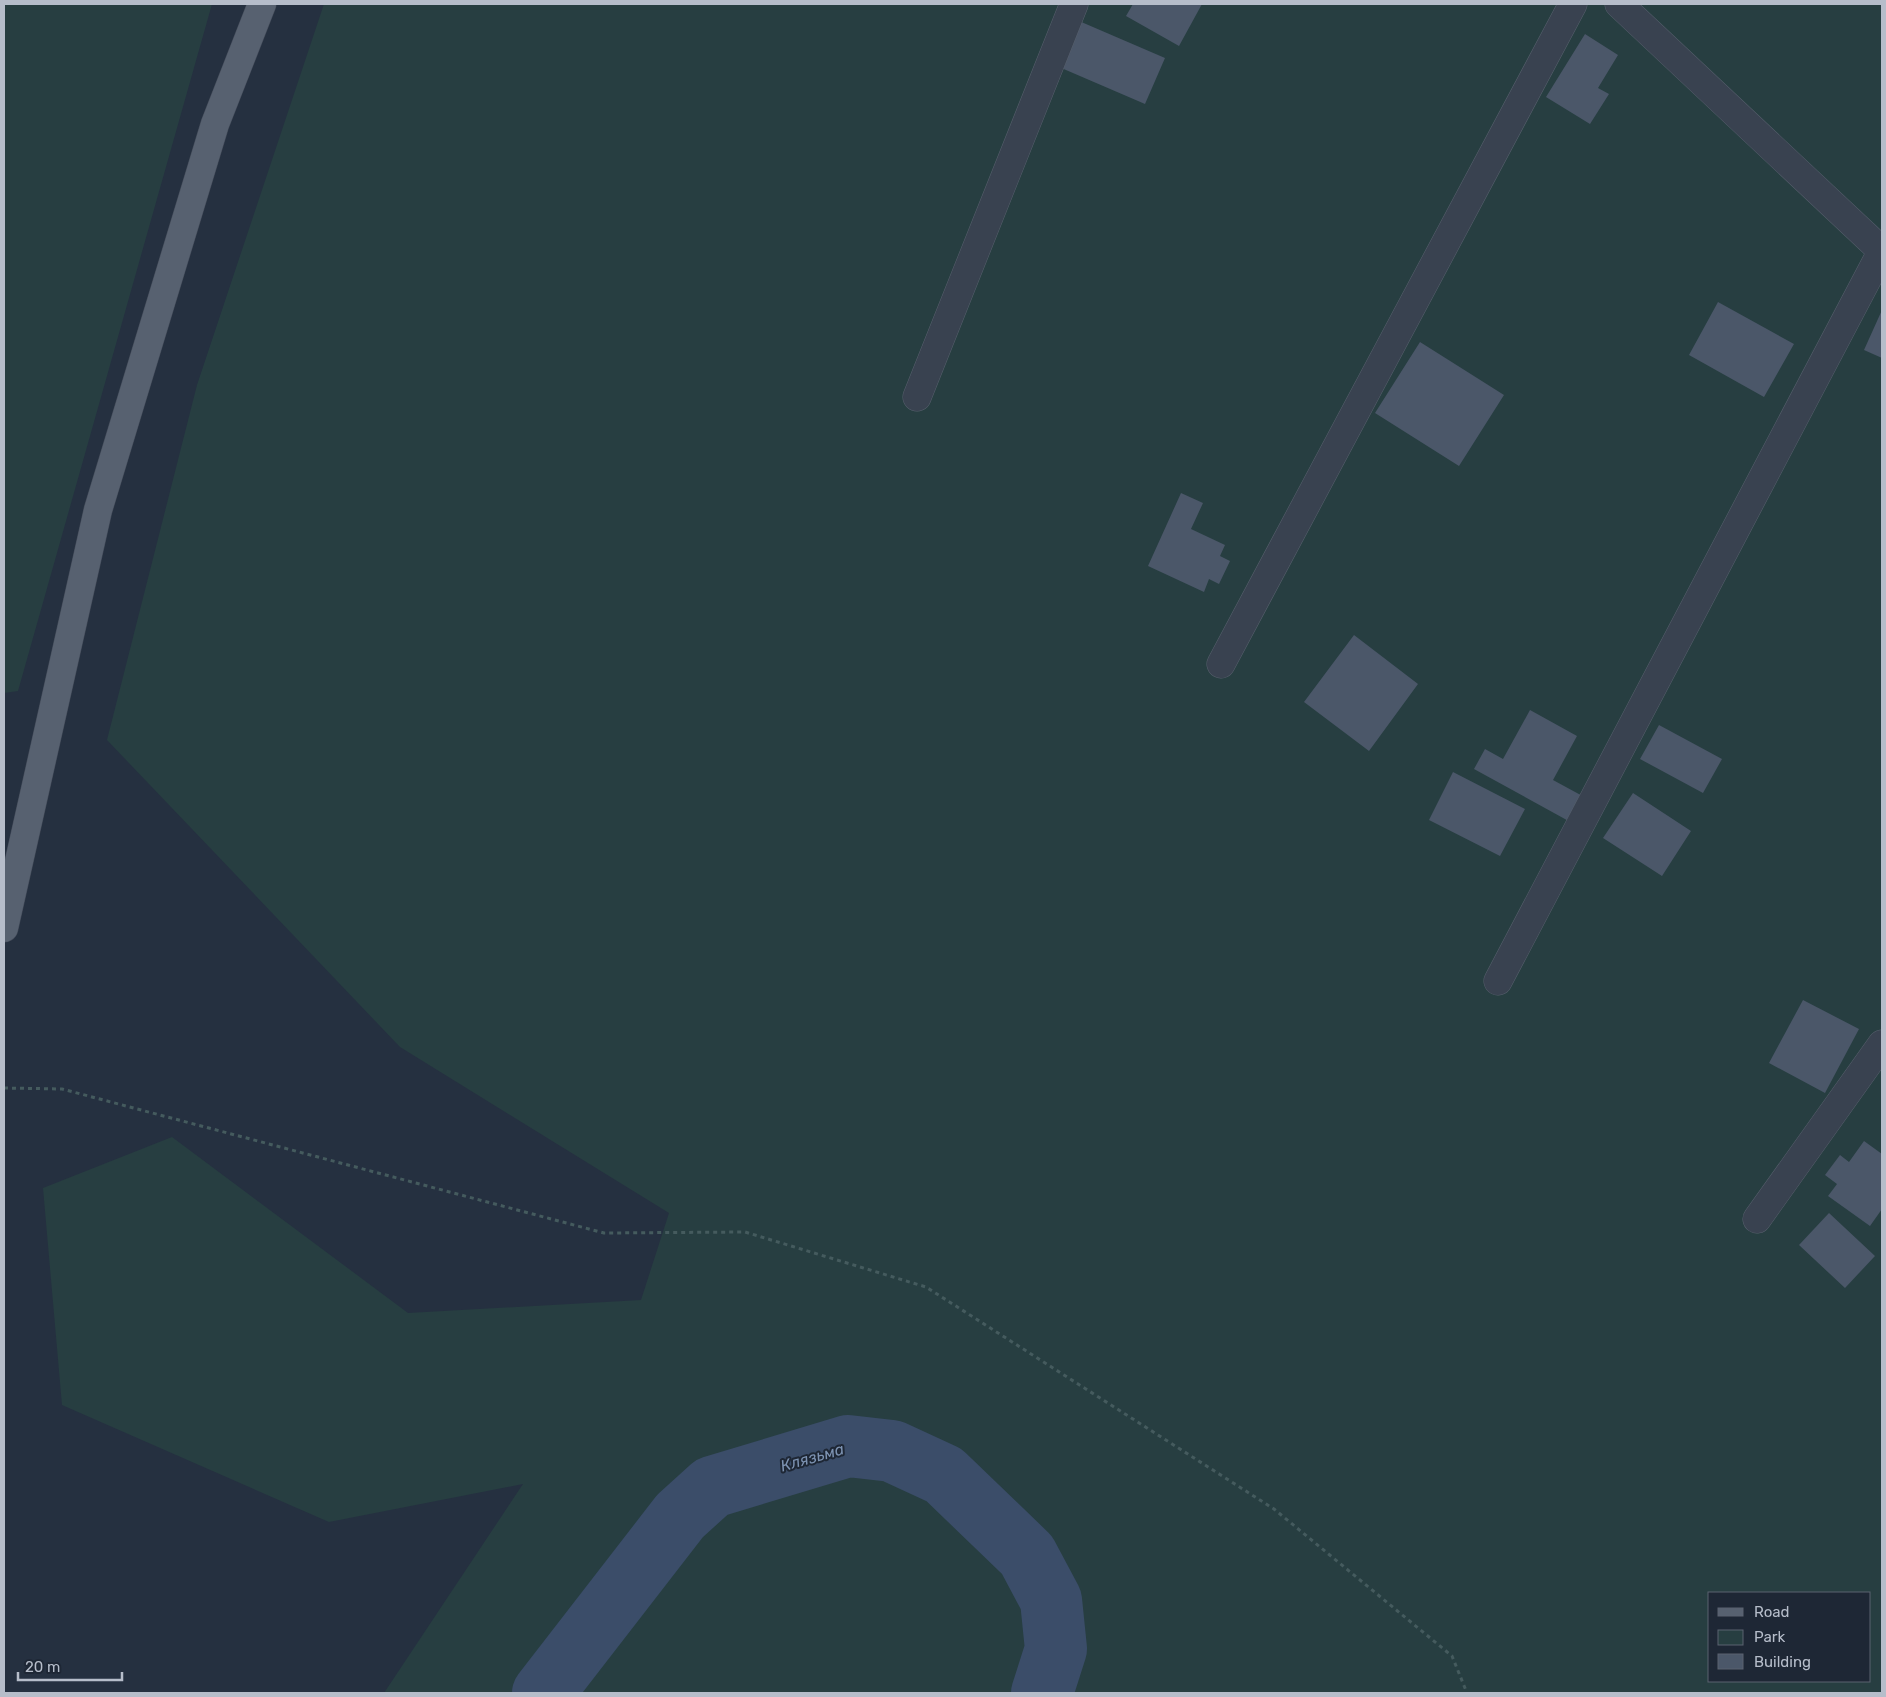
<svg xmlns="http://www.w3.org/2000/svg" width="1886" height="1697" viewBox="0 0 1886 1697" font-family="Rubik,sans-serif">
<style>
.green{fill:#273e41;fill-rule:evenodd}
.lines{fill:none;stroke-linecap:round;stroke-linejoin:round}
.river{stroke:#3b4d69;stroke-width:62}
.building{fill:#4b5769}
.minor-casing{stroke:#57606d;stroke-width:29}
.major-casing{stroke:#434b59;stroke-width:29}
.path{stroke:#455b5e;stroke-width:3;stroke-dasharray:4 4;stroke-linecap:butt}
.minor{stroke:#394250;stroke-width:28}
.major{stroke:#576170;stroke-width:28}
.labels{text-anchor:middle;stroke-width:4;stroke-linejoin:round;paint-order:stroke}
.water-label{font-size:16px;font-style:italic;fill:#7d93b2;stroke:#1e2735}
</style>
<rect width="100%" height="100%" fill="#253040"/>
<!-- green -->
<path class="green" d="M4 4H212L18 691 4 693Z
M324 4H1882V1693H384L523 1484 329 1522 62 1405 43 1188 172 1137 408 1313 641 1300 669 1213 400 1047 107 740 197 385ZM1710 1593H1870V1681H1710Z"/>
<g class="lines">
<!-- river -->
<path class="river" d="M543 1693 680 1516 712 1487 848 1446 892 1451 944 1475 1027 1555 1051 1600 1056 1649 1042 1693"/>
</g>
<!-- building -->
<path class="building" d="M1133 4H1202L1179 46 1126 16Z
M1079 21 1165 58 1145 104 1059 67Z
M1585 34 1618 55 1598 88 1609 94 1590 124 1546 97Z
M1718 302 1794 344 1764 397 1689 355Z
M1882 310V358L1864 350Z
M1420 342 1504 395 1459 466 1375 413Z
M1181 493 1203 503 1191 529 1225 545 1220 556 1230 561 1219 584 1209 579 1204 592 1148 566Z
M1354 635 1418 684 1369 751 1304 702Z
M1530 710 1577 736 1553 780 1588 799 1574 824 1474 769 1485 749 1503 759Z
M1659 725 1722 759 1703 793 1640 759Z
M1453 772 1525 809 1500 856 1429 820Z
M1633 793 1691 831 1662 876 1603 838Z
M1803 1000 1859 1029 1825 1093 1769 1063Z
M1864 1141 1882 1154V1209L1870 1226 1828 1196 1837 1184 1825 1175 1840 1155 1849 1162Z
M1829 1213 1875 1256 1845 1288 1799 1245Z"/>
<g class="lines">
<defs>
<path id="minor" d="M1619 4 1882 251
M917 397 1074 4
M1221 664 1573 4
M1498 981 1882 251
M1757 1219 1882 1044"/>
<path id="major" d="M4 928 98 510 215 124 262 4"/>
</defs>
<!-- minor casing -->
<use href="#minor" class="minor-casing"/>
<!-- major casing -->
<use href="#major" class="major-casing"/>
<!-- path -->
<path class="path" d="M4 1088 62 1089 604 1233 745 1232 926 1287 1274 1509 1452 1656 1467 1693"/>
<!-- minor -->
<use href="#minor" class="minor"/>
<!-- major -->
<use href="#major" class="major"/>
</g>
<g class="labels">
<!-- water labels -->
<g class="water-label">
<text transform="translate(812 1457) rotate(-16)" y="6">Клязьма</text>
</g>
</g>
<!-- border -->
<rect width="1886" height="1697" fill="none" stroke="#b6bdca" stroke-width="10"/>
<!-- legend -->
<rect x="1708" y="1592" width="162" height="90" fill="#1e2735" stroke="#5b6371"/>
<rect x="1718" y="1608" width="25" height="8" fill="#576170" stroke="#5b6371"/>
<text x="1754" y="1617" font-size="15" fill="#b6bdca">Road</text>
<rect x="1718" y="1630" width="25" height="15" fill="#273e41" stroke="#5b6371"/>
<text x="1754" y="1642" font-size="15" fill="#b6bdca">Park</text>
<rect x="1718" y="1654" width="25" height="15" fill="#4b5769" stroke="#5b6371"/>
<text x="1754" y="1667" font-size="15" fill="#b6bdca">Building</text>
<!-- scale -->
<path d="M18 1672v8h104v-8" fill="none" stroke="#b6bdca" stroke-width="2.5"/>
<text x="25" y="1672" font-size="15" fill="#b6bdca" stroke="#1e2735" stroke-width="4" paint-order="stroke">20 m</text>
</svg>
